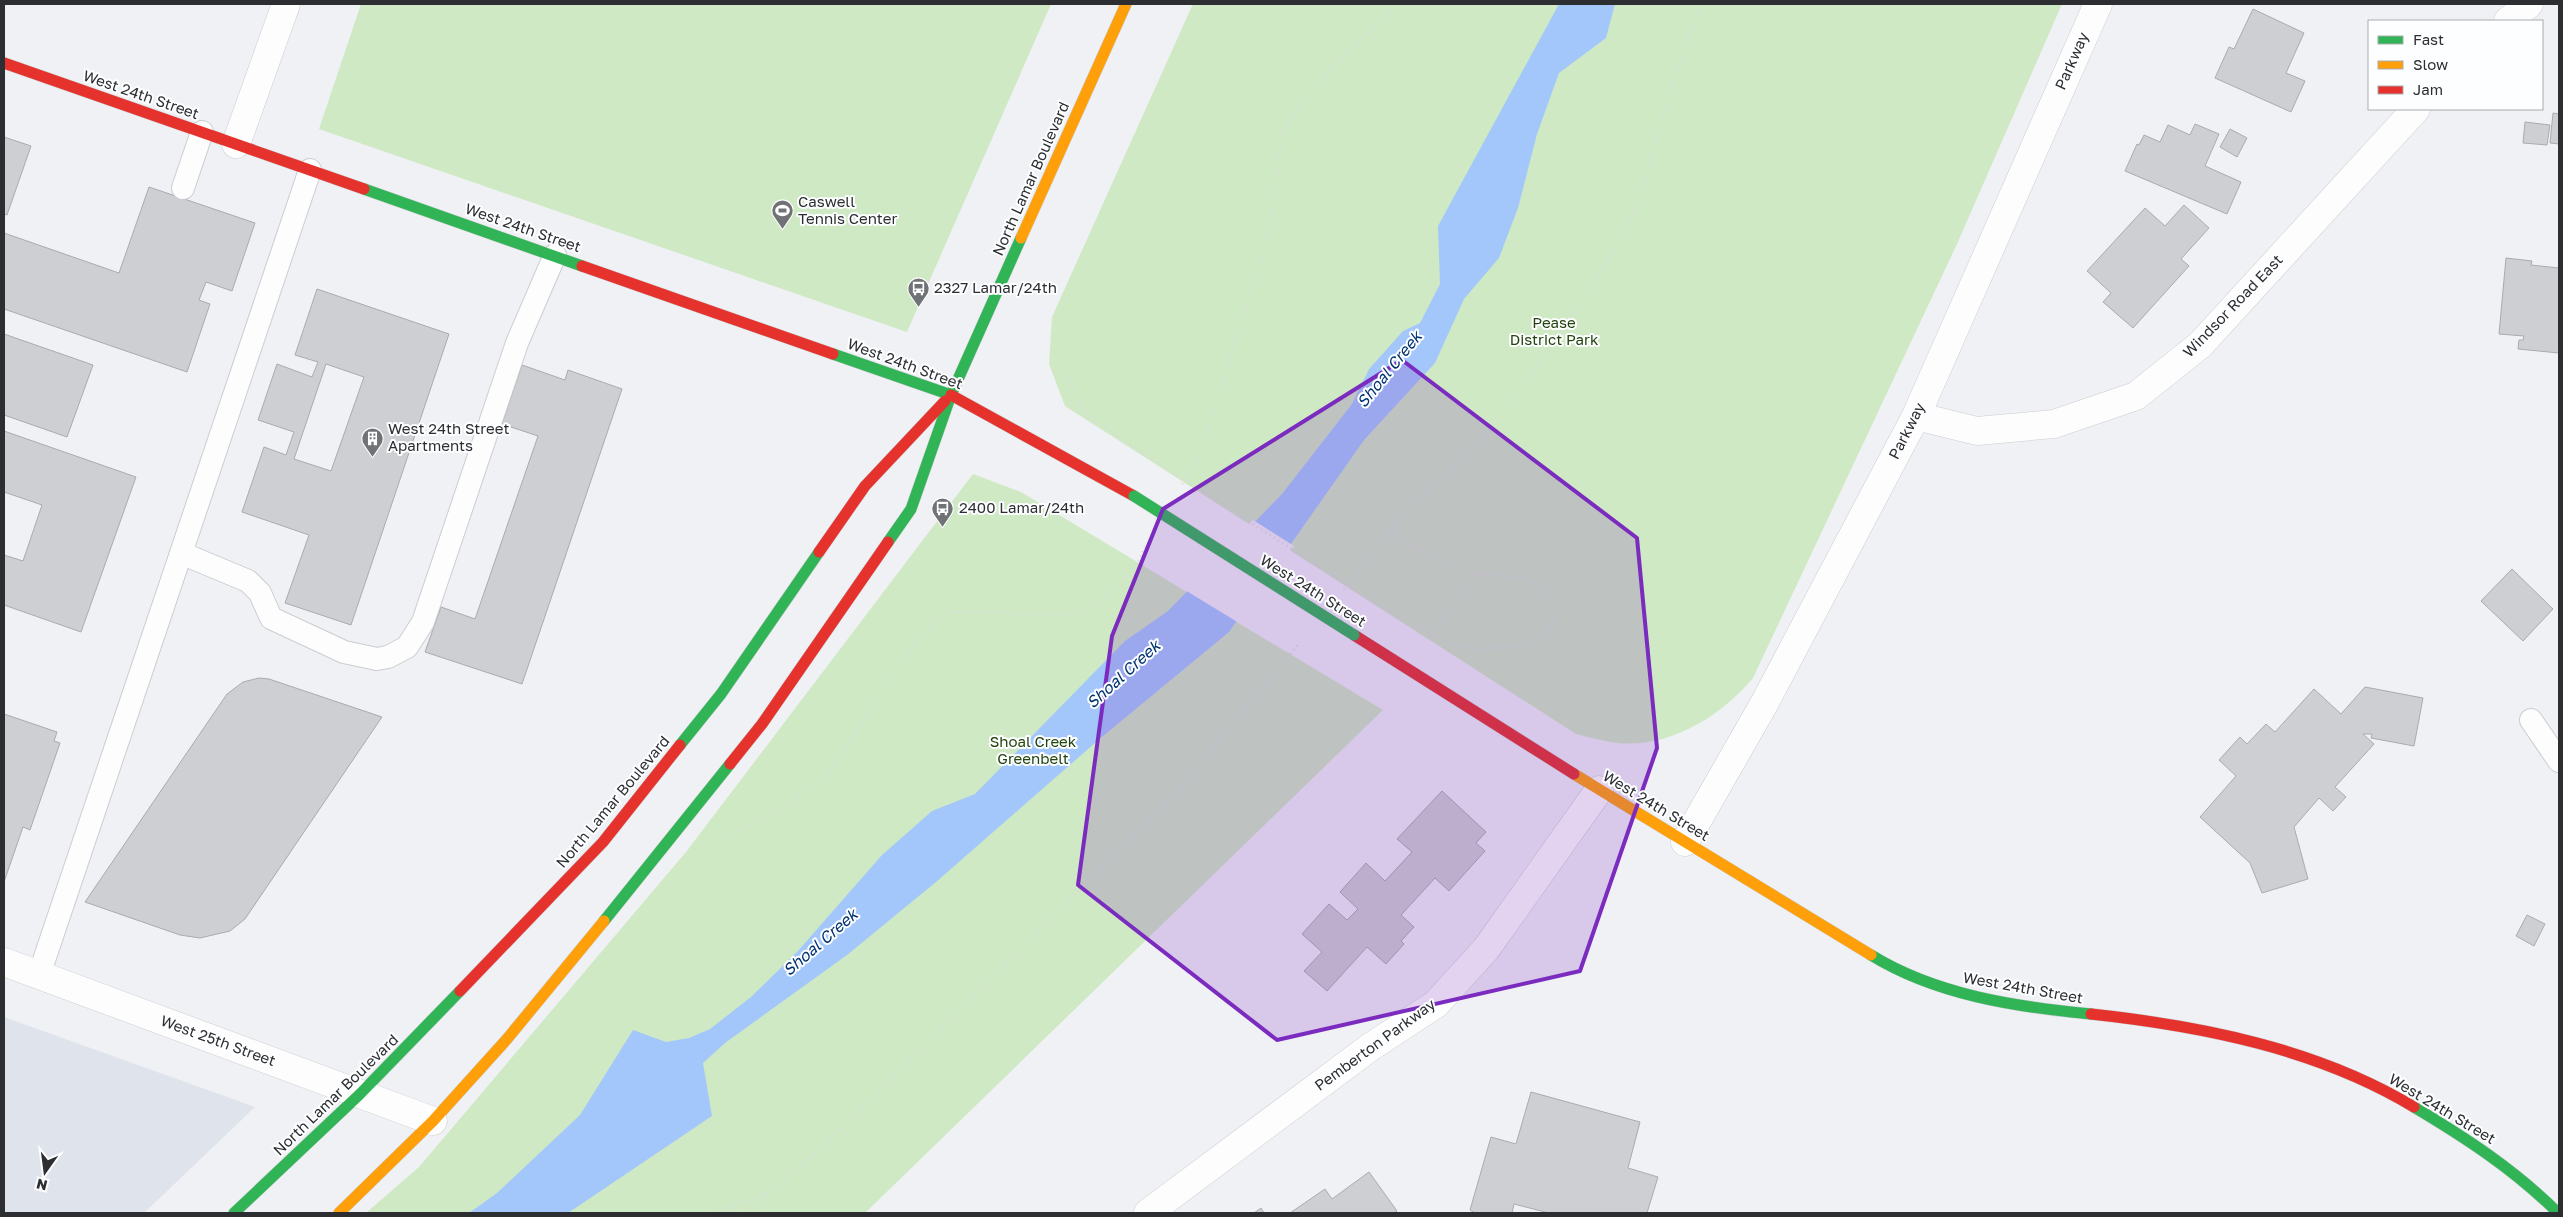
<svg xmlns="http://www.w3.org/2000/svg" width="2563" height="1217" viewBox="0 0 2563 1217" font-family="'Golos Text',sans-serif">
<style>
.built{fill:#dfe4ec}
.green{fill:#cfe9c4}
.water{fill:#a3c7fb}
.pier{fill:#eff1f5}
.building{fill:#cdcfd2;stroke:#a9abae;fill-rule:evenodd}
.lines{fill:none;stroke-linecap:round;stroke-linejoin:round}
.lane-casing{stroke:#cbcdd0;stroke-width:24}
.street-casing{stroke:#cbcdd0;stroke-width:29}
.fast-casing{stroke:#cbcdd0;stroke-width:12}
.slow-casing{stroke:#cbcdd0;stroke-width:12}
.jam-casing{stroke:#cbcdd0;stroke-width:12}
.path{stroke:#dadbdc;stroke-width:3;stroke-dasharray:1 4;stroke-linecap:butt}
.lane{stroke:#fdfdfe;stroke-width:22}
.street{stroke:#fdfdfe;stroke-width:28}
.fast{stroke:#30b455;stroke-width:11}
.slow{stroke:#ff9f0a;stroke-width:11}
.jam{stroke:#e5322d;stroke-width:11}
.fast-bridge-casing{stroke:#cbcdd0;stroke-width:12;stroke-linecap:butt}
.path-bridge{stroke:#dadbdc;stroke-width:3;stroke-dasharray:1 4;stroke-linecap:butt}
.fast-bridge{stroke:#30b455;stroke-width:11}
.marked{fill:#7b2cbf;fill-opacity:0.2;stroke:#7b2cbf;stroke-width:4;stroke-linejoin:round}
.labels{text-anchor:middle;stroke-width:4;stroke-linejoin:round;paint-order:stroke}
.street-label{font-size:15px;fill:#2d2e31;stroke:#fdfeff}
.poi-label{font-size:15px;fill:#2d2e31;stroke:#fdfeff;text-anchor:start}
.park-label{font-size:15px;fill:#24430d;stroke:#fdfeff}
.water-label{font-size:16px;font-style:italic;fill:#013371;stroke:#fdfeff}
</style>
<rect width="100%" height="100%" fill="#eff1f5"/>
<!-- built -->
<path class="built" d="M4 1017 255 1107 144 1213H4Z"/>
<!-- green -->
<path class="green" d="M361 4H1051L907 332 319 129Z
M1193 4H2062L1957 244 1753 678C1720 717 1670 748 1617 743 1603 741 1589 737 1576 734L1065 406 1049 364 1052 317Z
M973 474 1021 492 1383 710 865 1213H366L419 1167 686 852Z"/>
<!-- water -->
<path class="water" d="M1559 4H1615L1606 38 1559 73 1537 134 1518 208 1499 258 1464 299 1435 363 1364 440 1229 632 1103 736 936 882 847 955 725 1043 703 1063 712 1116 568 1213H469L497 1193 580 1115 633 1030 666 1042 689 1038 710 1029 751 997 797 952 882 855 932 811 975 794 1125 641 1168 611 1282 494 1352 404 1369 369 1403 331 1420 323 1440 284 1438 226Z"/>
<!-- pier -->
<path class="pier" d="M1253 520 1294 546 1239 623 1185 590Z"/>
<!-- building -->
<path class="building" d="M2253 9 2304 33 2286 73 2305 81 2291 112 2215 78 2229 47 2234 49Z
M2553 113 2559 114V144L2550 143Z
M2525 122 2550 125 2547 145 2523 143Z
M2195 124 2219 134 2205 166 2241 182 2227 214 2125 171 2137 144 2139 145 2144 135 2160 142 2168 125 2190 135Z
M2230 129 2247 138 2237 157 2220 147Z
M4 137 31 146 7 215 4 214Z
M149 187 255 223 232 291 206 282 199 300 210 304 187 372 4 309V233L119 273Z
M2184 205 2209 228 2181 259 2189 266 2133 328 2103 302 2111 293 2087 271 2145 208 2165 226Z
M2506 258 2532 261 2531 265 2559 268V353L2518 349 2519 340H2523L2524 336 2499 334Z
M317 289 449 334 351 625 285 603 309 535 242 512 264 447 286 455 294 432 258 420 277 364 312 377 318 362 295 355ZM326 364 364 377 331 471 294 459Z
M4 334 93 365 67 437 4 415Z
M522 365 565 380 568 370 622 389 522 684 425 652 441 607 475 619 538 436 502 424Z
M4 431 136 477 81 632 4 605V555L23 561 42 505 4 492Z
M2512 569 2553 609 2523 641 2481 601Z
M259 678 269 679 382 717 245 919 230 931 200 938 180 935 85 902 227 694 243 682Z
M2365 687 2423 698 2414 746 2371 738 2372 734H2363L2374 744 2335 787 2346 797 2333 811 2319 798 2294 827 2308 879 2262 893 2250 863 2200 817 2236 776 2219 760 2240 737 2247 744 2266 724 2275 732 2314 689 2341 714Z
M4 714 57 732 54 741 60 743 30 830 23 827 4 882Z
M1442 791 1486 832 1476 843 1485 851 1449 891 1435 878 1401 915 1414 927 1401 941 1404 944 1386 964 1367 947 1327 991 1304 971 1322 952 1302 934 1329 904 1347 920 1358 909 1340 892 1366 863 1385 881 1412 852 1397 839Z
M2527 915 2545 924 2534 946 2516 936Z
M1531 1092 1640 1122 1628 1168 1658 1177 1647 1213H1549L1514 1204 1512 1213H1475L1470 1210 1491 1137 1516 1144Z
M1369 1172 1397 1211 1393 1213H1290L1325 1189 1332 1199Z
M1261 1208 1264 1213H1254Z"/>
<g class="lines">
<defs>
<path id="lane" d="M183 188 202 132
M181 553 248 581 260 593 271 618 344 652 377 659 388 657 407 647 423 622 517 343 555 255
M2531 720 2559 761
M39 975 310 170"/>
<path id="street" d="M2508 21 2529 4
M236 144 286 4
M1916 416 1977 431 2054 424 2136 396 2200 345 2416 109
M1685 842 1764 704 1916 416 2098 4
M4 962 433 1121
M1148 1213 1369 1048 1436 1004 1486 949 1599 790"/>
<path id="fast" d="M364 189 582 266
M833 354 951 395
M888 542 911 509 951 395 1021 238
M680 745 721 694 819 552
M604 921 730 764
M1871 955C1936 995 2016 1007 2091 1014
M2414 1107C2466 1138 2515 1170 2558 1213
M234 1213 360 1094 460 991"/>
<path id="slow" d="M1021 238 1126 4
M1574 774 1871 955
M339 1213 433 1121 507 1039 604 921"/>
<path id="jam" d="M4 63 364 189
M582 266 833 354
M951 395 1134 496
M819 552 865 486 945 401
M1354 635 1574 774
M730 764 762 724 888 542
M460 991 603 842 680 745
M2091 1014C2202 1026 2318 1049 2414 1107"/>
</defs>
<!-- lane casing -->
<use href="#lane" class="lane-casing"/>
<!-- street casing -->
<use href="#street" class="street-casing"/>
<!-- fast casing -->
<use href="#fast" class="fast-casing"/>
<!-- slow casing -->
<use href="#slow" class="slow-casing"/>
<!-- jam casing -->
<use href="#jam" class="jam-casing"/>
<!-- path -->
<path class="path" d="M1068 377 1079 405 1090 418 1152 459
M1182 484 1203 446 1269 233 1283 129 1329 71 1398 4
M1344 589 1406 512 1487 435 1582 303 1634 214 1678 68 1701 4
M1374 602 1433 636 1465 649 1519 647 1541 638 1552 625 1554 609 1542 586 1521 577 1477 574 1410 545 1391 530
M1433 636 1477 574
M729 835 786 805 822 781 853 737 899 662 929 627 951 612 1073 614 1111 594 1133 570 1146 546
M716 1213 769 1192
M748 1213 848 1123 1181 788 1300 642"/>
<!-- lane -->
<use href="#lane" class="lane"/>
<!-- street -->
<use href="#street" class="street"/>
<!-- fast -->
<use href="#fast" class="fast"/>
<!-- slow -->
<use href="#slow" class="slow"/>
<!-- jam -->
<use href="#jam" class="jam"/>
<defs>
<path id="fast-bridge" d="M1134 496 1354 635"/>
</defs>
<!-- fast-bridge casing -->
<use href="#fast-bridge" class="fast-bridge-casing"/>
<!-- path-bridge -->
<path class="path-bridge" d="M1152 459 1374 602"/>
<!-- fast-bridge -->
<use href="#fast-bridge" class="fast-bridge"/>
</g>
<!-- marked area -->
<path class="marked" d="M1402 360 1637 538 1657 748 1580 971 1277 1040 1078 885 1112 636 1163 509Z"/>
<!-- icons -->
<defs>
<symbol id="stadium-pin" viewBox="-11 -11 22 30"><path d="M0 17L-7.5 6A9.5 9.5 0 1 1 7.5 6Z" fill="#717276" stroke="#fdfeff"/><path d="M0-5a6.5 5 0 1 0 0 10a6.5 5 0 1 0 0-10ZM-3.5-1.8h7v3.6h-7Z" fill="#fff"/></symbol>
<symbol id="bus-pin" viewBox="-11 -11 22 30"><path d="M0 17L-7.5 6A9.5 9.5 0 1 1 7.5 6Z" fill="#717276" stroke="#fdfeff"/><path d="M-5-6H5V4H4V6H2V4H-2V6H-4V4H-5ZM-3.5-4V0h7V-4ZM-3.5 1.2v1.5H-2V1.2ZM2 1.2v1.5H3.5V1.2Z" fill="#fff"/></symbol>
<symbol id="building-pin" viewBox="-11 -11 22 30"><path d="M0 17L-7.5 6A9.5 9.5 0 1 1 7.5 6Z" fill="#717276" stroke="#fdfeff"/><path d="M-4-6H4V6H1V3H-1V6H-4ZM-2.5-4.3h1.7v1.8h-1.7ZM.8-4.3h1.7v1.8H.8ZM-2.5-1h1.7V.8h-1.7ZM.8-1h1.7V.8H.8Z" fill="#fff"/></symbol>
</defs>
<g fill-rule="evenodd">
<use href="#stadium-pin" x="770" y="198" width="25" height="34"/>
<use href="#bus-pin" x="906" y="276" width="25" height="34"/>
<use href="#building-pin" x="360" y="426" width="25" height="34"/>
<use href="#bus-pin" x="930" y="496" width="25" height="34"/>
</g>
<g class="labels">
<!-- street labels -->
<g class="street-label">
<text transform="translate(2072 61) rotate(-66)" y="5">Parkway</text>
<text transform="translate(141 95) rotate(19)" y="5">West 24th Street</text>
<text transform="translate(1031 179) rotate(-66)" y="5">North Lamar Boulevard</text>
<text transform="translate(523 228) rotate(19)" y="5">West 24th Street</text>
<text transform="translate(2233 306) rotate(-46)" y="5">Windsor Road East</text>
<text transform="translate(905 364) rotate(20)" y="5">West 24th Street</text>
<text transform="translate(1907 431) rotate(-63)" y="5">Parkway</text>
<text transform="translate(1313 591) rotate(32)" y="5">West 24th Street</text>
<text transform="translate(613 802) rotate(-50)" y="5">North Lamar Boulevard</text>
<text transform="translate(1656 806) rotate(31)" y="5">West 24th Street</text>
<text transform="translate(2023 988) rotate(10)" y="5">West 24th Street</text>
<text transform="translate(218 1041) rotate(20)" y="5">West 25th Street</text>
<text transform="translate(1375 1045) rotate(-36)" y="5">Pemberton Parkway</text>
<text transform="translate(336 1095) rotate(-44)" y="5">North Lamar Boulevard</text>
<text transform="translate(2442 1109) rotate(31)" y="5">West 24th Street</text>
</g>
<!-- poi labels -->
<g class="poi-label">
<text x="798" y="207">Caswell<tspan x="798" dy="17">Tennis Center</tspan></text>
<text x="934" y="293">2327 Lamar/24th</text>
<text x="388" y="434">West 24th Street<tspan x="388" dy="17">Apartments</tspan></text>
<text x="959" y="513">2400 Lamar/24th</text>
</g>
<!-- park labels -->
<g class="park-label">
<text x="1554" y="328">Pease<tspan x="1554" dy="17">District Park</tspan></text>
<text x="1033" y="747">Shoal Creek<tspan x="1033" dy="17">Greenbelt</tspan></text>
</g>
<!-- water labels -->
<g class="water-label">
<text transform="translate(1389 369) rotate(-51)" y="6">Shoal Creek</text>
<text transform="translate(1123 674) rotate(-42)" y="6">Shoal Creek</text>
<text transform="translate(820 942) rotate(-41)" y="6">Shoal Creek</text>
</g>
</g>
<!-- border -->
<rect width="2563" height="1217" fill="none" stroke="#2d2e31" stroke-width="10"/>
<!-- legend -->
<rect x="2368" y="20" width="175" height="90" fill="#fdfeff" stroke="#aaabad"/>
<rect x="2378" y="36" width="25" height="8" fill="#30b455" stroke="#aaabad"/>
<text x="2413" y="45" font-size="15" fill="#2d2e31">Fast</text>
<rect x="2378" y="61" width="25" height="8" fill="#ff9f0a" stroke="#aaabad"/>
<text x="2413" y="70" font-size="15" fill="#2d2e31">Slow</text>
<rect x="2378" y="86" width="25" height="8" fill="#e5322d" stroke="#aaabad"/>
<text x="2413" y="95" font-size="15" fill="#2d2e31">Jam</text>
<!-- north arrow -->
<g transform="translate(45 1172) rotate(194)" stroke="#fdfeff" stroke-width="4" paint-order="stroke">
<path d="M0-4L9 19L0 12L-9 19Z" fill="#2d2e31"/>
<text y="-8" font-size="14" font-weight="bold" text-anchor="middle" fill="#2d2e31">N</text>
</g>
</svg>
